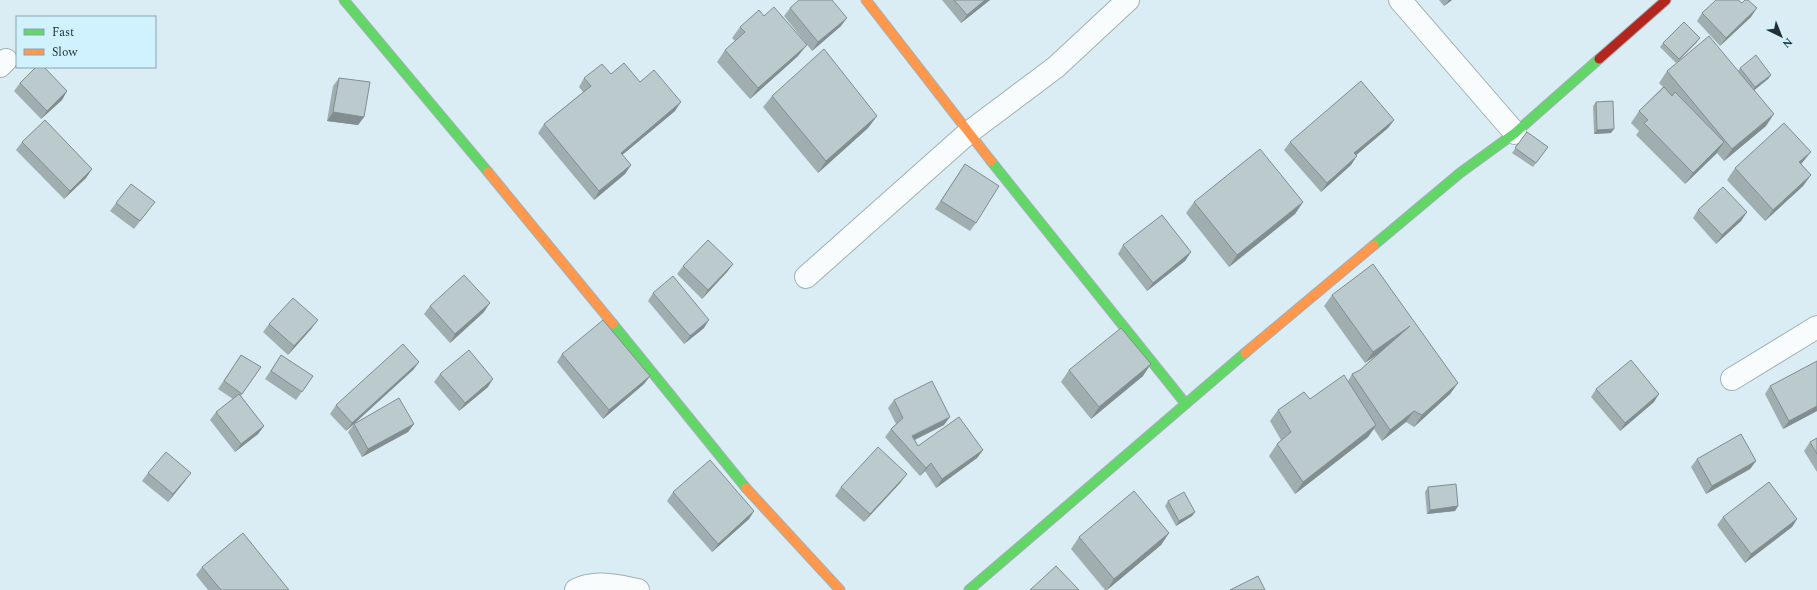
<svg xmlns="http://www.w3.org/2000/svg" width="1817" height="590" viewBox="0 0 1817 590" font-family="Spectral,serif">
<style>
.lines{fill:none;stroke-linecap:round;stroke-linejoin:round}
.street-casing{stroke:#a1b0b5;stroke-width:24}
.fast-casing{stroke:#a1b0b5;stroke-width:11}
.slow-casing{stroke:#a1b0b5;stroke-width:11}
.jam-casing{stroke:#a1b0b5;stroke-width:11}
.street{stroke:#f9fcfd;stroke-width:22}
.fast{stroke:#63d668;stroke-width:9}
.slow{stroke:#ff974d;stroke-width:9}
.jam{stroke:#b3261e;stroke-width:9}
.wall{fill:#a0aeb0}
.shaded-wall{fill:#828d90}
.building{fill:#bacacd;stroke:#828d90}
</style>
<rect width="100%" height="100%" fill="#daedf4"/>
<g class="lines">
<defs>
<path id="street" d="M1400 0 1515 133
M0 66 6 60
M806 277 968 133 1056 67 1128 0
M1732 379 1817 327
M576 590C595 580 617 586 638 590"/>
<path id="fast" d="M344 0 488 172
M991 161 1185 403
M1374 245 1460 173 1515 133 1599 59
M613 324 746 488
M969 590 1245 353"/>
<path id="slow" d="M866 0 991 161
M488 172 613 324
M1245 353 1374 245
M746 488 840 590"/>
<path id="jam" d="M1599 59 1666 0"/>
</defs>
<!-- street casing -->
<use href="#street" class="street-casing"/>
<!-- fast casing -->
<use href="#fast" class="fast-casing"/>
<!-- slow casing -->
<use href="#slow" class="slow-casing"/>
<!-- jam casing -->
<use href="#jam" class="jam-casing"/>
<!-- street -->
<use href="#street" class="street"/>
<!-- fast -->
<use href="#fast" class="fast"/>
<!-- slow -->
<use href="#slow" class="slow"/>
<!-- jam -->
<use href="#jam" class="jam"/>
</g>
<!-- wall -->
<path class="wall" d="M942 0H990L961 23Z
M1439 0H1452L1444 6Z
M790 8 841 26 812 51 784 16Z
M1702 13 1751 17 1720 46 1697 21Z
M764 16 798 56 750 99 717 62 725 50 735 41 732 38 740 27Z
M1697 42 1676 63 1660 47 1663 43Z
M1740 68 1771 75 1768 79 1754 90 1766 126 1724 161 1717 153 1685 184 1636 135 1639 131 1631 123 1639 111 1663 87 1659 83 1667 71H1738Z
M611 74 640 82 675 111 622 155 631 165 625 174 594 200 538 133 544 124 583 92 579 87 584 78Z
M339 78 364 117 358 125 327 121 333 86Z
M20 83 67 91 62 100 41 119 14 91Z
M772 96 877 116 868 128 818 173 763 107Z
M1596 102 1611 133 1594 134 1593 106Z
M1394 120 1388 128 1356 155 1351 165 1321 192 1284 150 1290 142Z
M1527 132 1548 147 1533 167 1512 153Z
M22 142 92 169 86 178 64 199 16 150Z
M1802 163 1801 164 1811 175 1803 186 1765 221 1727 180 1735 168Z
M965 164 976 223 970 231 935 209Z
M1194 202H1303L1295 214 1229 267 1186 213Z
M116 203 149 210 134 229 110 211Z
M1698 210 1747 212 1741 221 1716 244 1693 218Z
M1123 245 1191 252 1185 261 1147 291 1118 254Z
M733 264 727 272 702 299 677 274 683 266Z
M653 293 704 328 684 344 648 301Z
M1332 295 1458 383 1450 394 1414 427 1406 422 1382 441 1374 429 1368 437 1295 494 1269 456 1277 444 1281 440 1270 421 1278 410 1310 399 1348 381 1352 374 1360 370 1376 355 1365 363 1324 306Z
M430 306 484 312 450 343 424 314Z
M269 324 312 328 288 355 263 332Z
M562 354 650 376 644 384 603 419 557 362Z
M241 355 261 367 241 396 264 426 258 434 235 452 210 420 216 412 233 399 218 389Z
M281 355 313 376 296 400 265 379Z
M419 362 413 370 355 423 414 424 408 432 362 457 348 432 354 424 346 431 330 414 336 405Z
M1069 370 1143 376 1091 419 1061 382Z
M440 374 488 387 459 411 434 382Z
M1770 386 1817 411 1783 429 1765 394Z
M1596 389 1654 402 1620 431 1591 397Z
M894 400 944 425 915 440 918 446 983 450 977 458 936 488 925 471 920 476 885 437 891 429 896 424 888 408Z
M1817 438V472L1804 451 1810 442Z
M1697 459 1756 461 1750 469 1706 494 1691 467Z
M148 473 185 481 168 502 142 481Z
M901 482 864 522 835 496 841 487Z
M1428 487 1458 506 1455 511 1427 514 1425 492Z
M673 492 754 511 749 519 712 552 667 501Z
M1168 501 1195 512 1192 516 1176 526 1165 506Z
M1723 517 1797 519 1792 527 1745 563 1717 525Z
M1169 533 1161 545 1107 590H1105L1071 549 1079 537Z
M202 567 289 590H208L196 575Z"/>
<!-- shaded-wall -->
<path class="shaded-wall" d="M985 0H990L961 23 967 15Z
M1449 0H1452L1444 6Z
M1757 8 1751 17 1720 46 1726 38Z
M847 18 841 26 812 51 818 42Z
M1700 38 1697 42 1676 63 1679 59Z
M807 45 798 56 750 99 758 88Z
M1771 75 1768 79 1752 92 1755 87Z
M67 91 62 100 41 119 47 111Z
M681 102 675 111 615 161 621 153Z
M333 112 364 117 358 125 327 121Z
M1774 114 1766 126 1724 161 1732 149Z
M877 116 868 128 818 173 826 161Z
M1394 120 1388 128 1348 162 1354 153Z
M1614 129 1611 133 1594 134 1597 130Z
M1724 142 1716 154 1685 184 1693 173Z
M1811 152 1802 163 1791 173 1799 162Z
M1357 156 1351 165 1321 192 1327 183Z
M631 165 625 174 594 200 599 191Z
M92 169 86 178 64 199 70 191Z
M1811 175 1803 186 1765 221 1773 210Z
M1303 202 1295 214 1229 267 1237 255Z
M1747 212 1741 221 1716 244 1722 235Z
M1191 252 1185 261 1147 291 1153 283Z
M733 264 727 272 702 299 708 290Z
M490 303 484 312 450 343 455 334Z
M318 320 312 328 288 355 294 346Z
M709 320 704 328 684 344 690 336Z
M1410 326 1402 337 1365 363 1373 352Z
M419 362 413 370 346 431 352 423Z
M1151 364 1143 376 1091 419 1099 407Z
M650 376 644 384 603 419 609 410Z
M493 379 488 387 459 411 465 403Z
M1458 383 1450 394 1414 427 1422 415Z
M1659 394 1654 402 1620 431 1625 423Z
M1817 406V411L1783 429 1789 421Z
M1414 411 1406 422 1382 441 1390 430Z
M950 417 944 425 906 444 912 436Z
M414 424 408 432 362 457 368 449Z
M1376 425 1368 437 1295 494 1303 482Z
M264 426 258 434 235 452 241 444Z
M983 450 977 458 936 488 942 479Z
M1756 461 1750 469 1706 494 1712 486Z
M931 463 925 471 920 476 926 468Z
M191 473 185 481 168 502 173 494Z
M907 474 901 482 864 522 870 514Z
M1458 506 1455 511 1427 514 1430 510Z
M754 511 749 519 712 552 718 544Z
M1195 512 1192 516 1176 526 1179 521Z
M1797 519 1792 527 1745 563 1751 554Z
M1169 533 1161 545 1107 590 1114 579Z"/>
<!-- building -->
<path class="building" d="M799 0H832L847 18 818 42 790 8Z
M954 0H985L967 15Z
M1716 0H1738L1742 3 1745 0H1748L1757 8 1726 38 1702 13Z
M774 7 807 45 758 88 725 50 745 32 740 27 759 10 764 16Z
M1684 22 1700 38 1679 59 1663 43Z
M1709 36 1774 114 1732 149 1667 71Z
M824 49 877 116 826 161 772 96Z
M1756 55 1771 75 1755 87 1740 68Z
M624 63 640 82 654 70 681 102 621 153 631 165 599 191 544 124 591 86 584 78 602 64 611 74Z
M36 67H44L67 91 47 111 20 83Z
M339 78 370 82 364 117 333 112Z
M1361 81 1394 120 1354 153 1357 156 1327 183 1290 142Z
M1664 87 1672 96 1675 92 1724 142 1693 173 1644 123 1648 120 1639 111Z
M1613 101 1614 129 1597 130 1596 102Z
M45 120 92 169 70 191 22 142Z
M1784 123 1811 152 1799 162 1811 175 1773 210 1735 168Z
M1527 132 1548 147 1536 163 1515 148Z
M1260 149 1303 202 1237 255 1194 202Z
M965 164 999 186 976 223 941 201Z
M131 184 155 202 140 221 116 203Z
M1723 187 1747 212 1722 235 1698 210Z
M1162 215 1191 252 1153 283 1123 245Z
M708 240 733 264 708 290 683 266Z
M1373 264 1458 383 1422 415 1414 411 1390 430 1352 374 1360 370 1410 326 1373 352 1332 295Z
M464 275 490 303 455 334 430 306Z
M673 276 709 320 690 336 653 293Z
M293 298 318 320 294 346 269 324Z
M603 320 650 376 609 410 562 354Z
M1121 328 1151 364 1099 407 1069 370Z
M403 344 419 362 352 423 336 405Z
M469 350 493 379 465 403 440 374Z
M241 355 261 367 242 394 224 381Z
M281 355 313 376 302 392 271 371Z
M1631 360 1659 394 1625 423 1596 389Z
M1817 361V406L1789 421 1770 386Z
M1344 375 1376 425 1303 482 1277 444 1291 432 1278 410 1304 392 1310 399Z
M932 381 950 417 912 436 918 446 959 417 983 450 942 479 931 463 926 468 891 429 903 418 894 400Z
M239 394 264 426 241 444 216 412Z
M399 398 414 424 368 449 354 424Z
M1741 434 1756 461 1712 486 1697 459Z
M1817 438V454L1810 442Z
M878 447 907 474 870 514 841 487Z
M166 452 191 473 173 494 148 473Z
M710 460 754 511 718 544 673 492Z
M1769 482 1797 519 1751 554 1723 517Z
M1456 484 1458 506 1430 510 1428 487Z
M1134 491 1169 533 1114 579 1079 537Z
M1184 492 1195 512 1179 521 1168 501Z
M243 533 289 590H221L202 567Z
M1056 566 1079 590H1030Z
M1258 576 1265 590H1230Z"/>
<!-- legend -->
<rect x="16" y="16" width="140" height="52" fill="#d0f2ff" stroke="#8aa4ae"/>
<rect x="24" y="29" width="20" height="6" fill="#63d668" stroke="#8aa4ae"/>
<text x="52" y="36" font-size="12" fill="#222f34">Fast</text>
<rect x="24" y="49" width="20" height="6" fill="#ff974d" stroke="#8aa4ae"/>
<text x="52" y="56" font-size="12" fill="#222f34">Slow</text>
<!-- north arrow -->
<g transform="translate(1781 36) rotate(137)" stroke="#d0f2ff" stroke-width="3" paint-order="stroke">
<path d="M0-3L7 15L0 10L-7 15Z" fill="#222f34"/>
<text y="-6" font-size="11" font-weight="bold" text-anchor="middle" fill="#222f34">N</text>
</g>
</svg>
